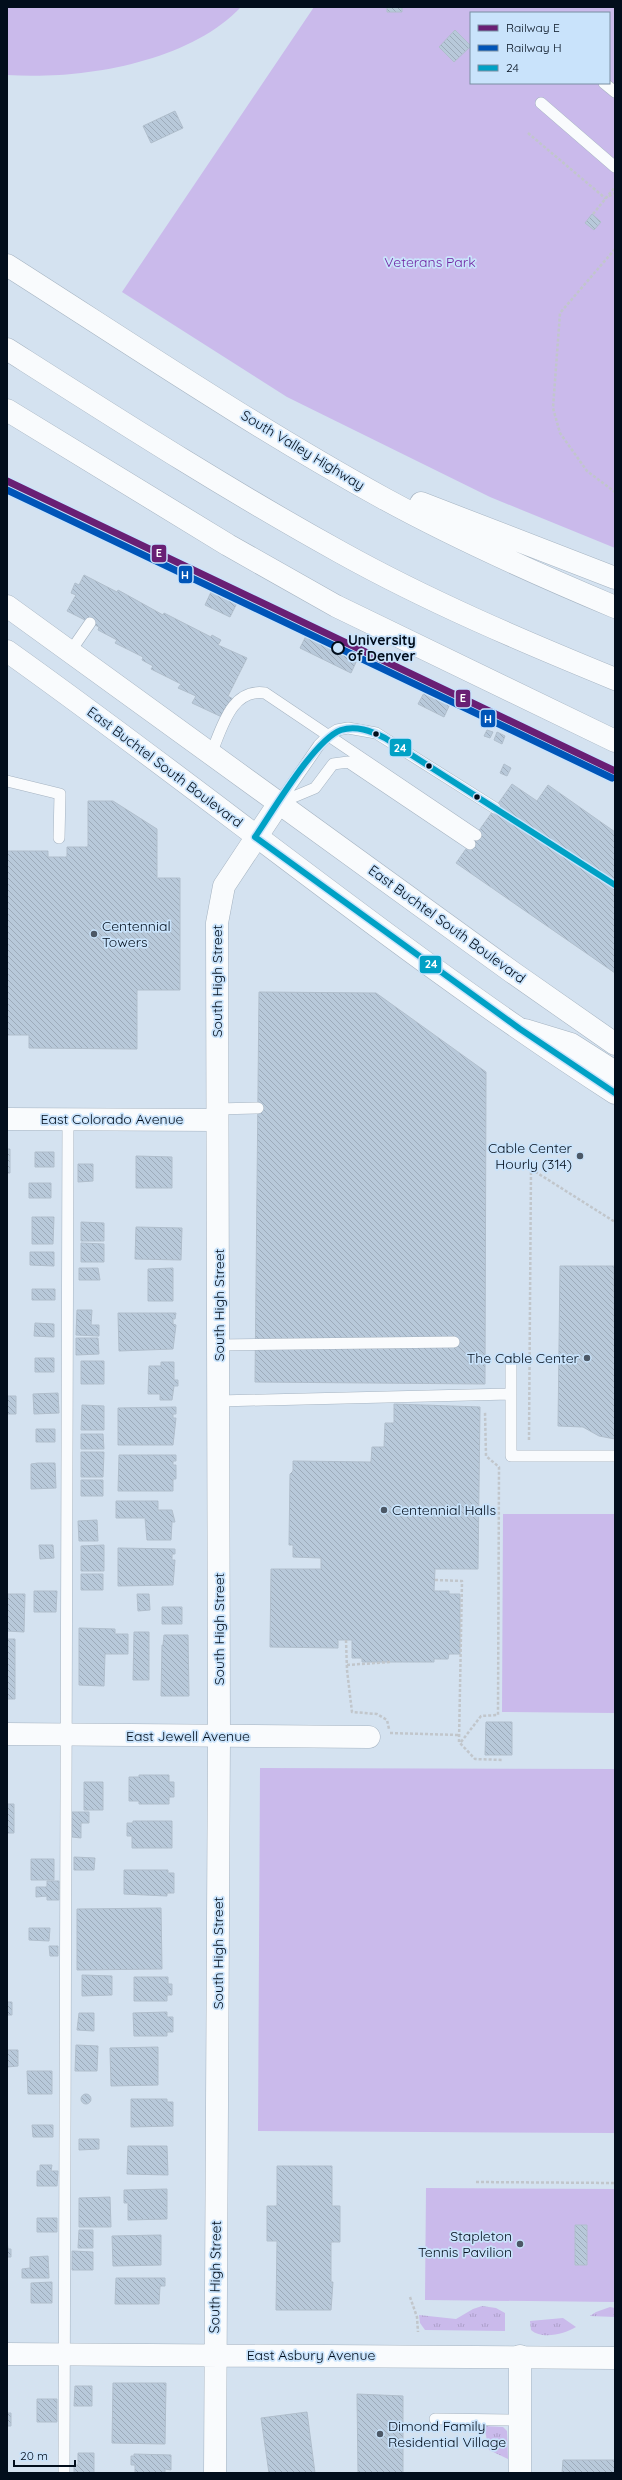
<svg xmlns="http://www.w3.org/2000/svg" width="622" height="2480" viewBox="0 0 622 2480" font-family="Quicksand,sans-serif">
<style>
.grass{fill:url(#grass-tufts)}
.green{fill:#cabaeb;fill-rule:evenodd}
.building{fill:url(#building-back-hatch);stroke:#b0becc}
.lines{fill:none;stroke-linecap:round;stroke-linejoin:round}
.service-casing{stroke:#a5b3c1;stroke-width:12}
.minor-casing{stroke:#a5b3c1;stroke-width:23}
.tertiary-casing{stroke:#a5b3c1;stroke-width:23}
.secondary-casing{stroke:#a5b3c1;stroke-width:23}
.motorway-casing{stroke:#a5b3c1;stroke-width:23}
.path{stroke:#c1c6cb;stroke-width:2.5;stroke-dasharray:3 2;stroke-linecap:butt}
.service{stroke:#f9fbfd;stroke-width:11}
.minor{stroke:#f9fbfd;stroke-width:22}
.tertiary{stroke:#f9fbfd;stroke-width:22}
.secondary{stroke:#f9fbfd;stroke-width:22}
.motorway{stroke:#f9fbfd;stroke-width:22}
.bus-1-casing{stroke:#c9e3fb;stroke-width:9}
.bus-1{stroke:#00a1c5;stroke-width:6}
.rail-1-casing{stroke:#c9e3fb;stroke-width:10}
.rail-2-casing{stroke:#c9e3fb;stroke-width:10}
.rail-1{stroke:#691f74;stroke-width:7}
.rail-2{stroke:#0055b8;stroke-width:7}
.stop-dot{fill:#c9e3fb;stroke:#020e1c;stroke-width:2}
.bus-dot{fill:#020e1c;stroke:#c9e3fb;stroke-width:1.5}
.poi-dot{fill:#4c5866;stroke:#c9e3fb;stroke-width:1.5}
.labels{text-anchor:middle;stroke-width:3.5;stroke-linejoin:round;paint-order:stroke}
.park-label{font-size:14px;fill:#7023a2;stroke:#c9e3fb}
.street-label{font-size:14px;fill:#020e1c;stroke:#c9e3fb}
.stop-label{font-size:14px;font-weight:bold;fill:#020e1c;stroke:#c9e3fb;text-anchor:start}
.poi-label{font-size:14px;fill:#020e1c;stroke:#c9e3fb;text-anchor:start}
.line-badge{stroke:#c9e3fb;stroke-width:1.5}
.badge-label{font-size:11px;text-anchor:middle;font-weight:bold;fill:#fff}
</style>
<defs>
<pattern id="grass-tufts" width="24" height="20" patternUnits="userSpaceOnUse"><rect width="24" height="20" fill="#cabaeb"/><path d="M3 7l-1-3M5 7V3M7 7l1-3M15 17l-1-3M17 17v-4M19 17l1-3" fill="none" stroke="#ac9fc9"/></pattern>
<pattern id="building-back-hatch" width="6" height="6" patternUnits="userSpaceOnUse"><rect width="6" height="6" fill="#b8c9da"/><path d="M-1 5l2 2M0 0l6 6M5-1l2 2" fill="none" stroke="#9dabba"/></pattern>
</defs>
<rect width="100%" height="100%" fill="#d4e2f0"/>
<!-- grass -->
<path class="grass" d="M482 2306 496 2308 505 2313V2331L425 2330 420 2323 419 2315 456 2319 473 2309Z
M610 2307 615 2308V2317L590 2316 596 2312Z
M563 2318 576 2327C565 2334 542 2340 531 2330L530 2321Z
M484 2426 503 2427 507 2431 508 2459 489 2450Z"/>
<!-- green -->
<path class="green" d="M7 7H241C188 63 81 80 7 75Z
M314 7H615V548L490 497 287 397 122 292ZM471 13H609V83H471Z
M503 1514H615V1713L502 1712Z
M260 1768 615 1769V2133L258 2131Z
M426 2188 615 2189V2302L425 2300Z"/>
<!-- building -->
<path class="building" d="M387 7H402V12H387Z
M455 30 471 46 454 62 439 47Z
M175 111 183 128 151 143 143 126Z
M592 214 601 222 594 230 585 223Z
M84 575 117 592 118 590 163 615 164 613 211 637 212 635 221 640 218 645 247 658 228 696 233 699 224 718 192 703 196 696 178 688 181 684 151 669 153 666 142 660 143 657 115 643 117 640 98 630 99 627 67 611 76 595 71 593 75 583 79 585Z
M211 592 237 603 230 617 205 605Z
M306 636 357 660 351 673 300 648Z
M425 691 450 704 444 717 418 704Z
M487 730 493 732 490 738 484 736Z
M497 732 505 736 502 744 494 740Z
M504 764 511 768 507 776 500 773Z
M512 784 537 801 548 785 615 832V973L456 863Z
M88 801H113L157 829V878H180V990H137V1049L29 1048V1035H7V851H48V857H67V847H88Z
M259 992 376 993 486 1072 485 1384 255 1382Z
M7 1149H10V1173H7Z
M35 1152H54V1167H35Z
M136 1156 172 1157V1188H136Z
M78 1164H93V1181L78 1182Z
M29 1183H51V1198H29Z
M32 1217H54L53 1244H32Z
M81 1222 104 1223V1241H81Z
M136 1227 182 1228 181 1260 135 1259Z
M81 1243 104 1244V1262H81Z
M30 1252H54V1266L30 1265Z
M560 1266H614L615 1439 599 1436 583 1427 558 1426Z
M79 1268H98L100 1280H79Z
M173 1268V1301H148V1269Z
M32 1289H55V1300H32Z
M77 1310H92L91 1325H99V1336L76 1335Z
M118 1313H176L175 1319H173V1324L176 1325 173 1349 119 1351Z
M35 1323 54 1324V1337L34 1336Z
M76 1338H98L99 1354 76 1355Z
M35 1358H54V1372H35Z
M81 1361H104V1384H81Z
M161 1362H174V1380H178V1386H174L172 1400H160V1394H148L149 1366H161Z
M58 1393 59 1413 34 1414 33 1394Z
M7 1396H16V1414H7Z
M394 1404 480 1407 478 1569H435L434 1591H449V1594H460V1654H449L448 1659H434V1662H362V1658H352V1640H338V1648L270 1647 271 1569H321V1558L293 1557V1545H289L290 1474 293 1471V1461L371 1462 372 1447H384L385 1423H394Z
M82 1405 104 1406V1430H81Z
M176 1407V1414H173V1418H176L173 1445H118V1408Z
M36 1429H55V1442H36Z
M81 1434H103L104 1449H81Z
M81 1452H104L103 1477H81Z
M119 1455H176V1461H173V1465H176V1479H173V1491H118Z
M38 1463H55L56 1488 31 1489V1464Z
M81 1480H103V1496H81Z
M116 1501H158V1510H172L175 1522H172L171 1540H147L145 1518H116Z
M97 1520 98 1541H79L78 1521Z
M39 1545H53L54 1558 40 1559Z
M104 1545V1571H81V1546Z
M118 1548 175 1549V1554H172V1560H175L173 1585 118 1586Z
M81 1574H103V1590H81Z
M34 1591H57L56 1612H34Z
M7 1594H25L24 1632 7 1631Z
M137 1594H149L150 1610 138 1611Z
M162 1607H182V1624H162Z
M79 1628 115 1629V1634H128V1654H105L104 1686 79 1685Z
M134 1632H149V1680H133Z
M164 1635H188L189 1696H161L162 1645H163Z
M7 1639H15V1699H7Z
M486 1722H512V1755H485Z
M139 1775H169V1782H174V1797H169V1804H139V1801H129V1777H139Z
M84 1782H103V1810H84Z
M7 1804H14V1833H7Z
M72 1812H89V1823H81V1838L72 1837Z
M133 1821H172V1848H132V1836H127V1823H133Z
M74 1857 95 1858 94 1870H74Z
M31 1859H54V1880H31Z
M124 1870H168V1873H174V1893H167V1896L124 1894Z
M47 1881H59V1900H47V1896L36 1897V1887H47Z
M161 1908 162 1969 77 1970V1909Z
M29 1928H50L49 1941 29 1940Z
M49 1946H58V1956H50Z
M82 1975 112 1976V1995L82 1996Z
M134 1977H168V1984H172V1995H167V2001H134Z
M7 2002H12V2015H7Z
M167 2012V2017H173V2032H167V2036H134L133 2013Z
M79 2013H94V2031L77 2030Z
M76 2045 98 2046 97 2071H75Z
M158 2047V2085L111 2086 110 2048Z
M7 2050H18V2066L7 2067Z
M27 2071H52V2094H28Z
M81 2099a5 5 0 1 1 10 0a5 5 0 1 1-10 0Z
M131 2099H167V2102H173V2126L131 2127Z
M32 2125H53V2137H33Z
M79 2139H99V2149L79 2150Z
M128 2146H167L168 2175 127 2174Z
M40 2165H52L51 2171H58L57 2186H37V2171H40Z
M277 2166H332V2206H340V2242H331V2282H333L331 2310H276L277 2241H267V2206H277Z
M167 2189V2219L128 2220V2203H124V2190Z
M110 2197 111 2227H79V2198Z
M37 2218H57V2232H37Z
M575 2225H587V2265H575Z
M79 2230H93V2248H78Z
M161 2235V2265L113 2266 112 2236Z
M7 2241 8 2249H11V2257H7Z
M72 2251 93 2252V2270H72Z
M48 2256 49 2278H22V2269L30 2268V2257Z
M116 2278H165V2286H160L159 2304H115Z
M52 2282V2303H31V2283Z
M113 2383H166L165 2444 112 2443Z
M75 2386H92V2406H74Z
M357 2394 403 2396V2473H358Z
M37 2399H57V2422H37Z
M307 2412 315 2473H269L261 2418Z
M7 2413H11V2426H7Z
M78 2453H94V2473H74V2465H78Z
M134 2454 171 2455V2470L165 2469V2473H135V2465H131V2456H134Z
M563 2460H615V2473H562Z"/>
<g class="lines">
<defs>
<path id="service" d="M604 83 615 92
M541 103 615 167
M70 652 90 623
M211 754C222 728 231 688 265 693L476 835
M7 781 60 794 59 838
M279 803 319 745 329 735 337 730 348 728 376 733 495 808
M279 803 315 788 333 764 348 762 470 844
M217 1109 258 1108
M219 1345 454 1342
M511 1360V1456H615
M219 1401 511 1394
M435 2419 520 2420
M64 2473 68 1119"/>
<path id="minor" d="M7 1119 217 1120
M7 1734 369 1737
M520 2356V2473"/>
<path id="tertiary" d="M525 1030 571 1044 615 1072
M7 2354 615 2358
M215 2473 219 1736 217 923 224 886 279 803"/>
<path id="secondary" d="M7 606 512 972 615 1044
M7 651C211 796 404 957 615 1093"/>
<path id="motorway" d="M7 265C131 344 254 427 383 498 458 539 536 574 615 607
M7 349C117 419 226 489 340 552 428 601 522 641 615 679
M7 410 228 545 336 606 615 741
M421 503 615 578"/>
</defs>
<!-- service casing -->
<use href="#service" class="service-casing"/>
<!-- minor casing -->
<use href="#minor" class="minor-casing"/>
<!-- tertiary casing -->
<use href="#tertiary" class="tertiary-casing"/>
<!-- secondary casing -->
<use href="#secondary" class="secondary-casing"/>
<!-- motorway casing -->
<use href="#motorway" class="motorway-casing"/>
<!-- path -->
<path class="path" d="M528 133 605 198 615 193
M593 214 615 187
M615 249 560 313 553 408 560 433 587 471 615 492
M531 1169 615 1222
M529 1440 531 1168
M435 1580 462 1581 459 1742 475 1759 502 1760
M346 1640 347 1670 352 1712 377 1714 387 1720 389 1729
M347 1665 391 1662
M390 1733 459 1735
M461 1742 481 1716 498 1715 499 1467 486 1456 485 1411
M476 2182 615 2183
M410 2297 417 2317 418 2332"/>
<!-- service -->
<use href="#service" class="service"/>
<!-- minor -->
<use href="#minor" class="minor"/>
<!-- tertiary -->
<use href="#tertiary" class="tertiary"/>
<!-- secondary -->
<use href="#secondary" class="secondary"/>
<!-- motorway -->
<use href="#motorway" class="motorway"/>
<defs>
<path id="bus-1" d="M615 885 385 738C371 731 356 725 341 730 314 740 273 811 255 837L520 1029 615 1093"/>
</defs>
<!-- bus-1 casing -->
<use href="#bus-1" class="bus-1-casing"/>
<!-- bus-1 -->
<use href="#bus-1" class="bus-1"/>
<defs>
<path id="rail-1" d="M7 481 615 771"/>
<path id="rail-2" d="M7 490 612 778"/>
</defs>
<!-- rail-1 casing -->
<use href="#rail-1" class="rail-1-casing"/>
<!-- rail-2 casing -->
<use href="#rail-2" class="rail-2-casing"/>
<!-- rail-1 -->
<use href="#rail-1" class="rail-1"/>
<!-- rail-2 -->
<use href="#rail-2" class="rail-2"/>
</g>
<!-- markers -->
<circle class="stop-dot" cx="338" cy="648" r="6"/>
<g class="bus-dot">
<circle cx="376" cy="734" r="3.5"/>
<circle cx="429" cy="766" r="3.5"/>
<circle cx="477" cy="797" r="3.5"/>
</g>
<g class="poi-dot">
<circle cx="94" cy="934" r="4"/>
<circle cx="580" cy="1156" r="4"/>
<circle cx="587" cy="1358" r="4"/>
<circle cx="384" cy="1510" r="4"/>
<circle cx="520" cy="2244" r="4"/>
<circle cx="380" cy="2434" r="4"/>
</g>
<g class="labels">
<!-- park labels -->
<g class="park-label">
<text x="430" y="267">Veterans Park</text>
</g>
<!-- street labels -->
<g class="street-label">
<text transform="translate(303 450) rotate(31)" y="5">South Valley Highway</text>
<text transform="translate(165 767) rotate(37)" y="5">East Buchtel South Boulevard</text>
<text transform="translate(447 924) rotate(36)" y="5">East Buchtel South Boulevard</text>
<text transform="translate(217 981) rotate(-90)" y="5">South High Street</text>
<text x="112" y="1124">East Colorado Avenue</text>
<text transform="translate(219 1305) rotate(-90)" y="5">South High Street</text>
<text transform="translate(219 1629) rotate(-90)" y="5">South High Street</text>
<text x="188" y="1741">East Jewell Avenue</text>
<text transform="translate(218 1953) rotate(-90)" y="5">South High Street</text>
<text transform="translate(215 2277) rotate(-89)" y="5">South High Street</text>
<text x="311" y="2360">East Asbury Avenue</text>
</g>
<!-- stop labels -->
<g class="stop-label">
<text x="348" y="645">University<tspan x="348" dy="16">of Denver</tspan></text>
</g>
<!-- poi labels -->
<g class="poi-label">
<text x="102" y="931">Centennial<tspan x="102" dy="16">Towers</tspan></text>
<text x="572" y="1153" text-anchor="end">Cable Center<tspan x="572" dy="16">Hourly (314)</tspan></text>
<text x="579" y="1363" text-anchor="end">The Cable Center</text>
<text x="392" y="1515">Centennial Halls</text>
<text x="512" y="2241" text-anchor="end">Stapleton<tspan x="512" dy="16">Tennis Pavilion</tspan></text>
<text x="388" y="2431">Dimond Family<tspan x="388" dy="16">Residential Village</tspan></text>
</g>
</g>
<g class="line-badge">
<rect x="151" y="544" width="16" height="19" rx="4" fill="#691f74"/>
<rect x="178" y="565" width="15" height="19" rx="4" fill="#0055b8"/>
<rect x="455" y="689" width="16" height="19" rx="4" fill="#691f74"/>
<rect x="480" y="709" width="16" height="19" rx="4" fill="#0055b8"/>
<rect x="389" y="738" width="23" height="19" rx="4" fill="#00a1c5"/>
<rect x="419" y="955" width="23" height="19" rx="4" fill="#00a1c5"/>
</g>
<g class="badge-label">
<text x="159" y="557">E</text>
<text x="185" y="579">H</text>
<text x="463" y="702">E</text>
<text x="488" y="723">H</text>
<text x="400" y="752">24</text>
<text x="431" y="968">24</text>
</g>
<!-- border -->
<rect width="622" height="2480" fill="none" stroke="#020e1c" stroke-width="16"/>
<!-- legend -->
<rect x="470" y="12" width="140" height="72" fill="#c9e3fb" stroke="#798ea2"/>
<rect x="478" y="25" width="20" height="6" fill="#691f74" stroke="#798ea2"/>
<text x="506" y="32" font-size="12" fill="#020e1c">Railway E</text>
<rect x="478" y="45" width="20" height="6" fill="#0055b8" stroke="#798ea2"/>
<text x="506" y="52" font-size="12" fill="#020e1c">Railway H</text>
<rect x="478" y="65" width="20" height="6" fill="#00a1c5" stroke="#798ea2"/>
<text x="506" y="72" font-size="12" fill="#020e1c">24</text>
<!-- scale -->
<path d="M14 2460v6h61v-6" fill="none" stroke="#020e1c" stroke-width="2"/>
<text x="20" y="2460" font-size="12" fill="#020e1c" stroke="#c9e3fb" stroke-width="3" paint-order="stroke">20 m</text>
</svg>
